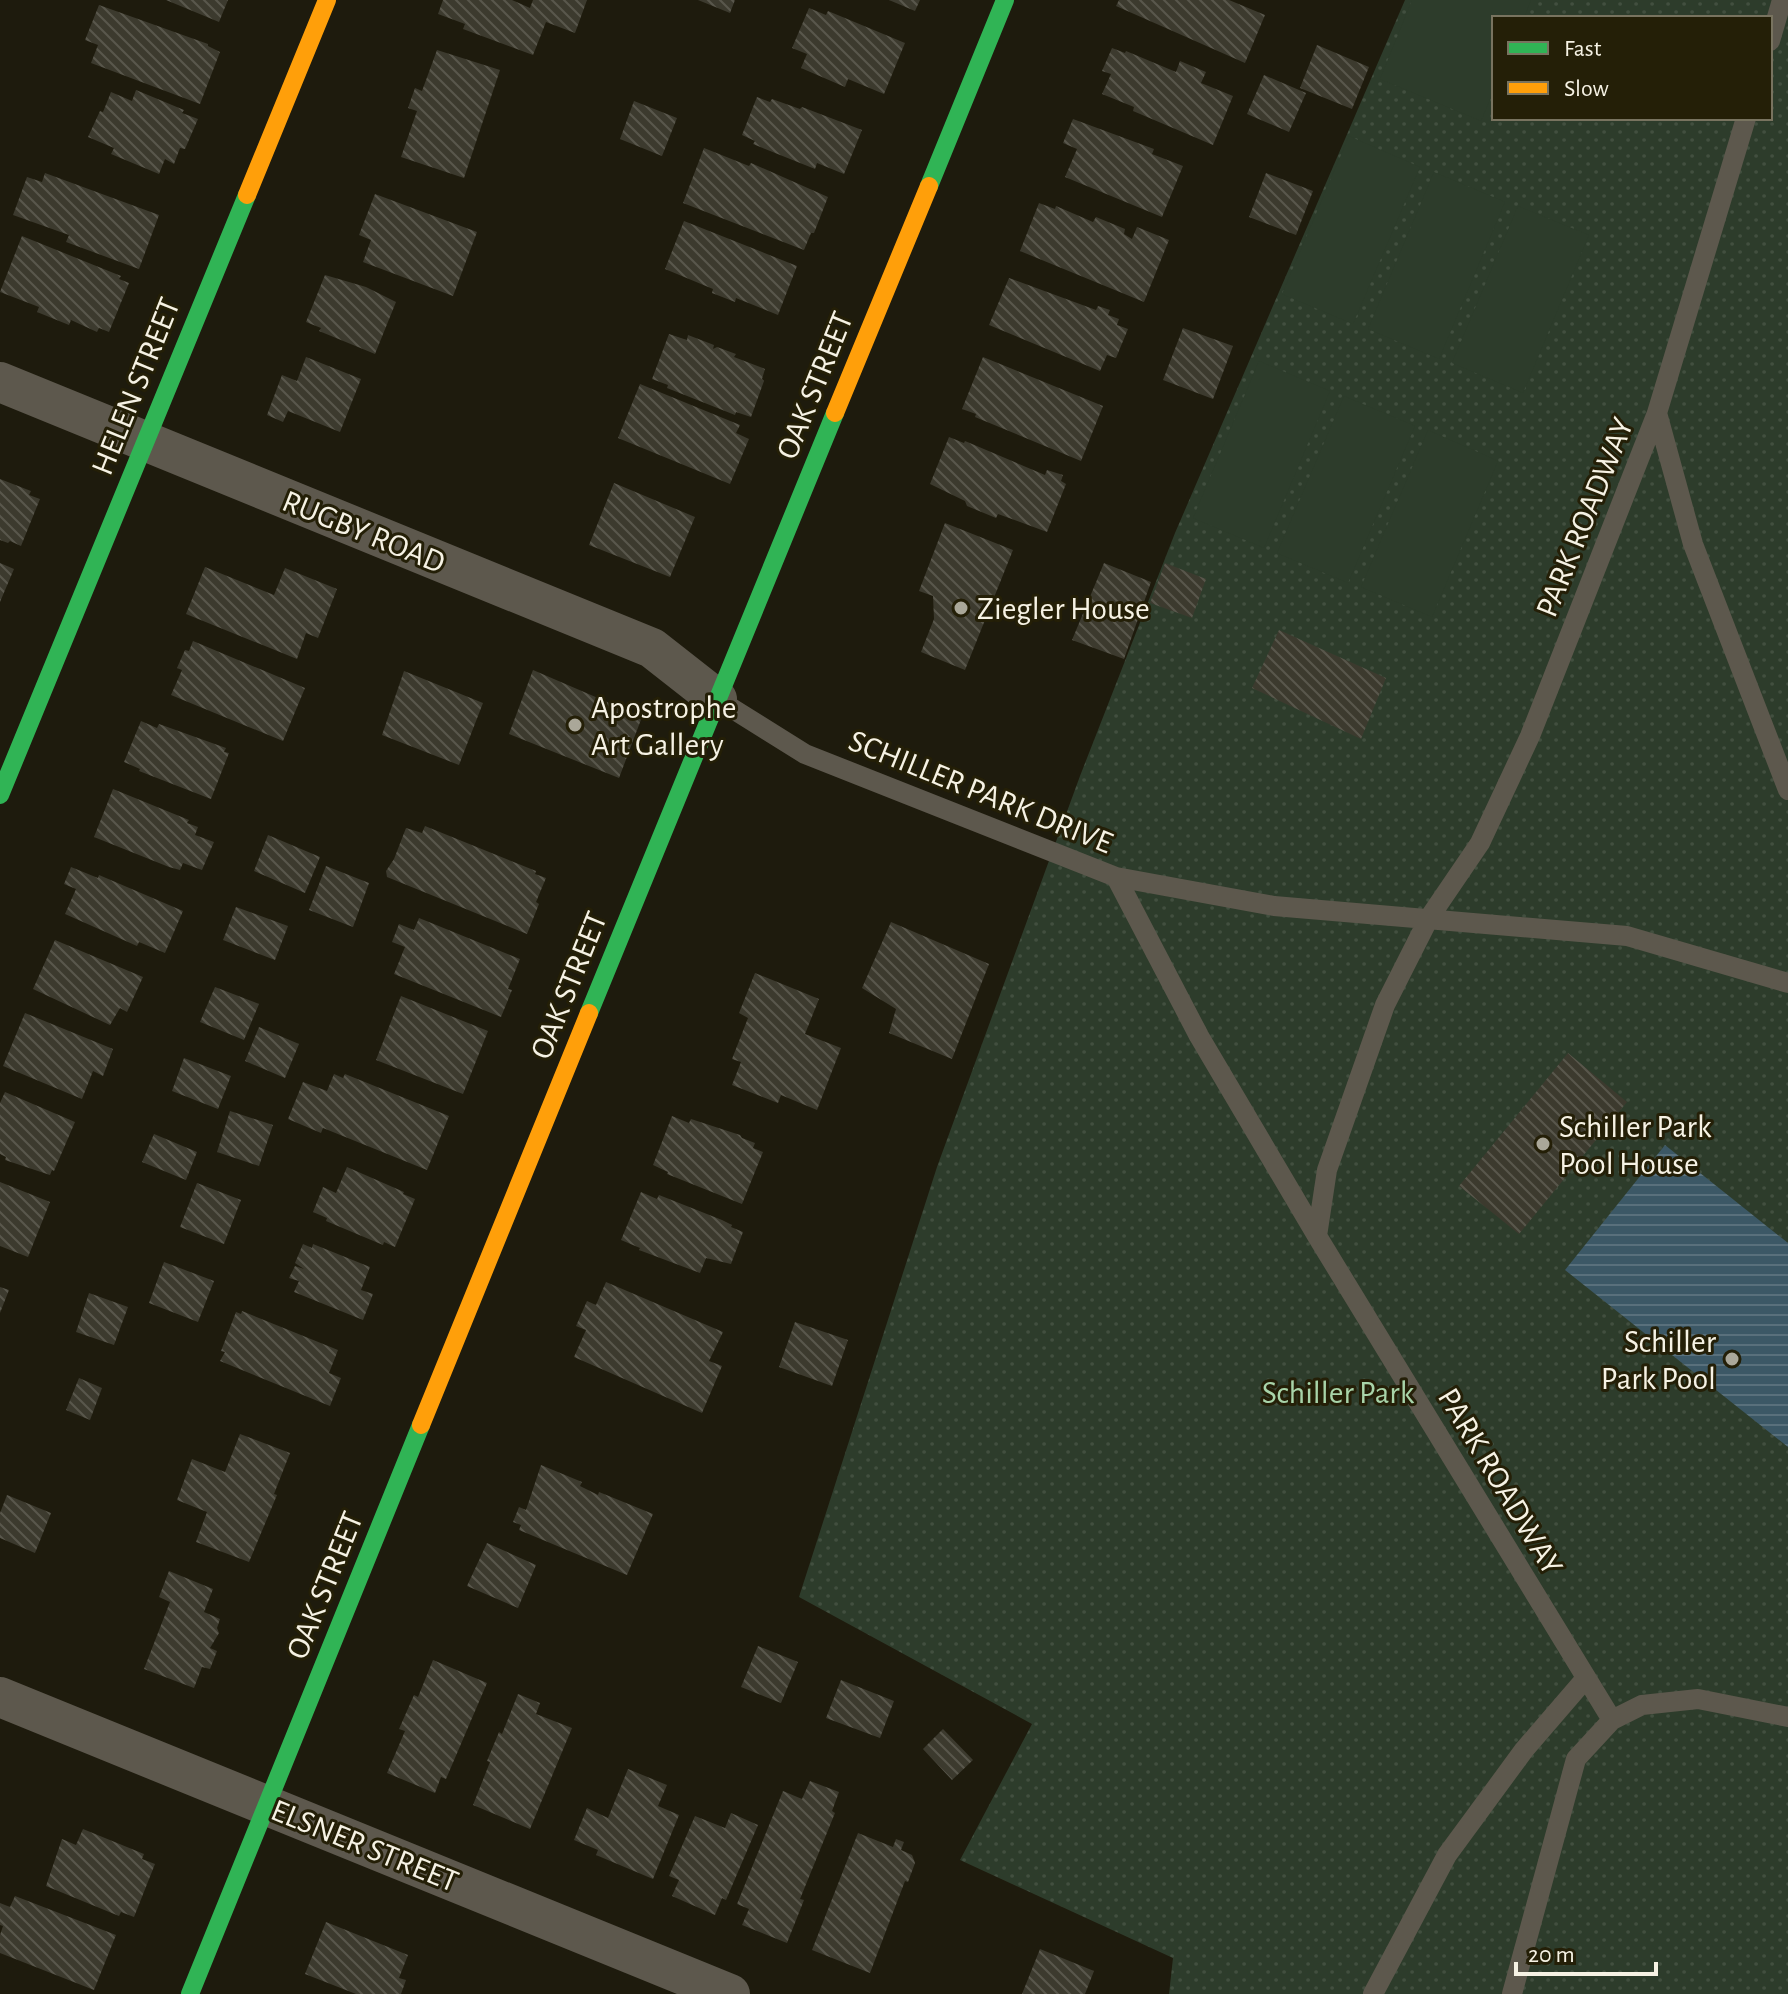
<svg xmlns="http://www.w3.org/2000/svg" width="1788" height="1994" viewBox="0 0 1788 1994" font-family="'Alegreya Sans',sans-serif">
<style>
.grass{fill:url(#grass-dots);fill-rule:evenodd}
.pitch{fill:#2d3c2b}
.water{fill:url(#water-rules)}
.building{fill:url(#building-back-hatch)}
.lines{fill:none;stroke-linecap:round;stroke-linejoin:round}
.lane{stroke:#5d584d;stroke-width:20}
.street{stroke:#5d584d;stroke-width:40}
.fast{stroke:#30b455;stroke-width:18}
.slow{stroke:#ff9f0a;stroke-width:18}
.poi-dot{fill:#aaa799;stroke:#241f07;stroke-width:3}
.labels{text-anchor:middle;stroke-width:6;stroke-linejoin:round;paint-order:stroke}
.street-label{font-size:32px;fill:#f6f2e4;stroke:#241f07}
.poi-label{font-size:32px;fill:#f6f2e4;stroke:#241f07;text-anchor:start}
.park-label{font-size:32px;fill:#a8d4a9;stroke:#241f07}
</style>
<defs>
<pattern id="grass-dots" width="8" height="8" patternUnits="userSpaceOnUse" patternTransform="scale(2)"><rect width="8" height="8" fill="#2d3c2b"/><path d="M2 2h.1M6 6h.1" fill="none" stroke="#424f3f" stroke-width="1.8" stroke-linecap="round"/></pattern>
<pattern id="water-rules" width="6" height="5" patternUnits="userSpaceOnUse" patternTransform="scale(2)"><rect width="6" height="5" fill="#3c5866"/><path d="M0 2.5h6" fill="none" stroke="#59707c"/></pattern>
<pattern id="building-back-hatch" width="6" height="6" patternUnits="userSpaceOnUse" patternTransform="scale(2)"><rect width="6" height="6" fill="#3c3a2e"/><path d="M-1 5l2 2M0 0l6 6M5-1l2 2" fill="none" stroke="#59574c"/></pattern>
</defs>
<rect width="100%" height="100%" fill="#1e1b0d"/>
<!-- grass -->
<path class="grass" d="M1405 0H1788V1994H1169L1173 1958 960 1860 1032 1724 799 1597 937 1167 1080 776 1175 533ZM1494 18H1770V118H1494Z"/>
<!-- pitch -->
<path class="pitch" d="M1412 0H1531L1524 18H1494V90L1481 121 1380 79Z
M1349 136 1420 167 1353 324 1282 294Z
M1434 172 1505 202 1439 359 1368 329Z
M1518 206 1589 235 1523 393 1452 363Z
M1259 361 1330 391 1264 548 1193 518Z
M1344 396 1415 426 1348 583 1277 553Z
M1428 430 1498 461 1432 617 1361 587Z"/>
<!-- water -->
<path class="water" d="M1665 1145 1788 1243V1447L1565 1270Z"/>
<!-- building -->
<path class="building" d="M166 0H228L219 22Z
M443 0H512L530 8 533 0H587L575 33 546 22 533 55 463 29 465 24 438 14Z
M698 0H735L730 13Z
M889 0H920L915 11Z
M1119 0H1229L1265 15 1245 63 1116 6Z
M99 5 208 44V46L220 52 200 104 91 63 98 45 85 40Z
M809 8 826 15 828 11 905 43 884 94 848 79 845 87 801 68 807 54 792 48Z
M1317 45 1369 67 1352 109 1300 88Z
M1112 48 1125 53 1126 51 1176 72 1180 61 1206 72 1201 83 1233 96 1213 145 1133 111 1134 107 1102 94 1111 74 1102 71Z
M437 50 500 70 464 178 401 157 417 111 408 108 415 88 422 91Z
M1264 75 1306 93 1289 132 1247 114Z
M136 90 184 110 182 113 198 119 185 149 180 148 174 164 165 159 159 174 111 154 114 148 88 137 100 111 103 112 111 92 132 101Z
M757 97 770 102 772 99 800 109 802 107 862 130 844 174 817 163 815 169 753 144 755 141 742 135Z
M634 101 677 118 662 156 620 139Z
M1073 119 1154 149 1152 154 1183 166 1162 217 1065 177 1077 149 1063 143Z
M704 148 749 166 751 163 828 197 814 233H811L804 250 683 203Z
M45 173 159 215 139 269 66 242 69 235 13 215 27 177 42 182Z
M1266 173 1313 191 1296 235 1249 217Z
M375 194 477 232 453 296 363 262 371 240 359 235Z
M1039 203 1055 209 1056 206 1093 222 1096 217 1125 229 1124 234 1132 239 1137 227 1169 240 1144 302 1020 251Z
M684 221 797 266 778 315 736 298 735 302 712 293 713 289 665 269Z
M22 236 121 276 119 279 129 283 109 332 99 328 97 332 71 320 69 325 37 312 39 307 0 292Z
M325 275 366 287 396 302 375 354 319 331 321 328 306 322Z
M1009 278 1096 310 1098 306 1110 310 1108 315 1119 319 1117 325 1128 329 1116 358 1107 355 1100 371 989 325Z
M1183 328 1233 346 1213 399 1163 380Z
M669 334 687 340 688 335 714 345 713 349 717 347 736 354 734 357 765 369 762 379 764 381 751 417 736 412 735 415 667 388 668 385 652 379Z
M306 357 361 379 340 432 288 411 283 422 267 415 282 375 297 381Z
M983 357 1103 406 1081 461 975 417 976 414 962 409Z
M640 384 740 425 736 433 749 439 730 484 618 438Z
M949 437 964 443 965 441 1045 475 1047 470 1063 475 1061 481 1066 484 1047 532 998 514 996 518 967 506 965 501 930 484Z
M0 479 31 491 29 495 40 499 21 546 10 541 8 543 0 540Z
M614 483 695 517 670 577 589 545Z
M945 523 1013 550 965 670 921 652 934 619 933 596 919 591Z
M0 563 14 569 0 602Z
M1104 563 1151 582 1124 659 1072 640Z
M1165 563 1206 579 1192 618 1150 603Z
M205 567 274 595 285 568 337 589 318 638 306 633 297 659 186 614Z
M1279 630 1386 678 1361 739 1252 688Z
M193 641 305 688 283 741 171 695 182 670 177 668 185 650 189 651Z
M533 670 642 717 619 778 509 734Z
M404 671 483 703 459 765 382 735Z
M141 721 157 728 159 724 226 748 224 752 229 753 211 799 139 771 140 769 124 762Z
M113 789 189 820 187 823 198 827 195 835 214 842 202 870 183 863 180 870 169 867 94 837Z
M425 826 536 871 535 874 546 878 536 902 539 904 527 934 387 877 386 871 394 859 406 828 422 833Z
M268 835 320 857 305 893 254 871Z
M326 866 369 883 353 927 309 910Z
M71 867 98 878 99 875 183 911 165 953 139 942 137 946 65 914 76 889 64 884Z
M236 907 288 926 275 960 223 940Z
M419 918 520 959 508 989 512 990 501 1017 394 974 405 947 392 942 399 924 414 930Z
M891 922 989 964 952 1059 889 1033 896 1009 862 988Z
M55 940 143 977 127 1012 120 1008 110 1025 33 989Z
M755 973 819 999 805 1034 841 1048 817 1110 781 1095 778 1103 732 1085 741 1062 732 1059 748 1018 739 1013Z
M215 987 259 1004 244 1040 200 1022Z
M401 996 488 1031 463 1094 376 1060Z
M25 1013 113 1049 103 1076 93 1071 82 1099 3 1066Z
M259 1027 299 1044 285 1078 245 1061Z
M1568 1053 1627 1102 1519 1234 1459 1186Z
M184 1058 231 1076 218 1109 172 1091Z
M334 1074 343 1078 345 1074 449 1116 427 1170 323 1128 321 1133 288 1119 303 1082 327 1091Z
M5 1092 75 1122 54 1171 52 1170 50 1175 5 1160 6 1157 0 1154V1103Z
M230 1111 273 1125 259 1166 217 1152Z
M672 1116 689 1123 691 1119 740 1135 742 1138 755 1143 753 1148 763 1152 742 1204 667 1174 668 1172 653 1165Z
M154 1134 197 1152 186 1180 142 1162Z
M347 1167 404 1192 403 1194 415 1199 395 1247 384 1242 383 1245 326 1221 327 1218 313 1212 323 1187 336 1193Z
M0 1182 50 1202 28 1257 0 1246Z
M197 1183 241 1200 224 1244 180 1227Z
M641 1192 657 1199 659 1195 722 1220 732 1225 731 1227 743 1232 731 1264 706 1258 700 1273 639 1250 640 1248 621 1240Z
M303 1244 312 1248 313 1244 370 1267 361 1290 373 1294 363 1320 294 1292 299 1281 289 1278 295 1266 304 1269 295 1263Z
M164 1262 214 1281 198 1322 149 1303Z
M606 1282 723 1332 709 1361 722 1366 702 1413 574 1357 586 1330 576 1326 587 1301 596 1305Z
M0 1287 9 1290 0 1313Z
M89 1293 128 1307 114 1345 76 1332Z
M242 1311 338 1350 329 1373 341 1378 330 1406 220 1361 225 1352 221 1351 236 1312 241 1314Z
M795 1322 848 1340 832 1386 779 1367Z
M79 1378 102 1388 90 1420 66 1410Z
M240 1434 290 1453 274 1494 277 1495 249 1562 196 1542 207 1512 177 1500 192 1459 225 1472Z
M541 1465 582 1482 580 1486 598 1495 599 1492 653 1514 627 1575 519 1530 521 1525 513 1522 519 1507 526 1510Z
M7 1495 51 1513 35 1553 0 1538V1513Z
M487 1543 536 1565 518 1608 467 1586Z
M169 1571 213 1589 204 1612 220 1619 217 1628 219 1633 210 1648 217 1651 210 1669 202 1667 194 1688 144 1669 170 1602 159 1597Z
M758 1646 798 1662 781 1703 741 1687Z
M433 1660 487 1683 446 1779 441 1777 435 1793 387 1773 405 1731 399 1729 414 1695 418 1697Z
M841 1680 894 1701 880 1738 826 1718Z
M518 1694 540 1703 536 1714 572 1728 530 1829 473 1805 490 1762 487 1761 499 1732 502 1734Z
M943 1729 973 1760 952 1780 923 1749Z
M628 1769 667 1785 658 1806 679 1815 653 1879 596 1855 598 1850 574 1840 587 1808 608 1818Z
M810 1781 839 1792 832 1811 835 1813 800 1899 804 1900 787 1943 742 1925 749 1909 737 1904 783 1791 802 1799Z
M731 1813 758 1825 726 1900 722 1898 715 1915 672 1896 679 1880 669 1876 695 1816 725 1828Z
M83 1829 144 1854 142 1859 155 1864 134 1917 121 1912 119 1916 46 1886 62 1839 76 1845Z
M858 1833 893 1847 896 1839 904 1842 901 1850 912 1855 915 1863 908 1882 905 1881 870 1973 812 1950Z
M15 1896 116 1935 94 1990 0 1953V1935L3 1926 0 1925V1903L10 1907Z
M326 1922 408 1955 399 1978 406 1980 401 1994H356L305 1974Z
M1040 1949 1094 1971 1085 1994H1022Z"/>
<g class="lines">
<!-- lane -->
<path class="lane" d="M1770 41 1782 0
M1657 413 1693 544 1788 790
M717 699 805 754 1116 877 1199 1036 1317 1236
M1116 877 1274 906 1627 936 1788 983
M1612 1720 1317 1236 1327 1170 1385 1005 1429 918 1480 843 1530 736 1657 413 1746 118
M1373 1994 1447 1855 1524 1750 1586 1678
M1512 1994 1576 1759 1612 1720 1642 1705 1698 1699 1788 1717"/>
<!-- street -->
<path class="street" d="M0 382 652 648 717 699
M0 1697 730 1994"/>
<!-- fast -->
<path class="fast" d="M929 186 1005 0
M0 795 247 195
M589 1013 835 413
M190 1994 421 1425"/>
<!-- slow -->
<path class="slow" d="M247 195 327 0
M835 413 929 186
M421 1425 589 1013"/>
</g>
<!-- markers -->
<g class="poi-dot">
<circle cx="961" cy="608" r="8"/>
<circle cx="575" cy="725" r="8"/>
<circle cx="1543" cy="1144" r="8"/>
<circle cx="1732" cy="1359" r="8"/>
</g>
<g class="labels">
<!-- street labels -->
<g class="street-label">
<text transform="translate(814 385) rotate(-68)" y="11">OAK STREET</text>
<text transform="translate(135 386) rotate(-68)" y="11">HELEN STREET</text>
<text transform="translate(1584 517) rotate(-68)" y="11">PARK ROADWAY</text>
<text transform="translate(364 531) rotate(22)" y="11">RUGBY ROAD</text>
<text transform="translate(981 791) rotate(22)" y="11">SCHILLER PARK DRIVE</text>
<text transform="translate(568 985) rotate(-68)" y="11">OAK STREET</text>
<text transform="translate(1501 1481) rotate(59)" y="11">PARK ROADWAY</text>
<text transform="translate(324 1585) rotate(-68)" y="11">OAK STREET</text>
<text transform="translate(365 1845) rotate(22)" y="11">ELSNER STREET</text>
</g>
<!-- poi labels -->
<g class="poi-label">
<text x="977" y="619">Ziegler House</text>
<text x="591" y="718">Apostrophe<tspan x="591" dy="37">Art Gallery</tspan></text>
<text x="1559" y="1137">Schiller Park<tspan x="1559" dy="37">Pool House</tspan></text>
<text x="1716" y="1352" text-anchor="end">Schiller<tspan x="1716" dy="37">Park Pool</tspan></text>
</g>
<!-- park labels -->
<g class="park-label">
<text x="1338" y="1403">Schiller Park</text>
</g>
</g>
<!-- legend -->
<rect x="1492" y="16" width="280" height="104" fill="#241f07" stroke="#78735f" stroke-width="2"/>
<rect x="1508" y="42" width="40" height="12" fill="#30b455" stroke="#78735f" stroke-width="2"/>
<text x="1564" y="56" font-size="24" fill="#f6f2e4">Fast</text>
<rect x="1508" y="82" width="40" height="12" fill="#ff9f0a" stroke="#78735f" stroke-width="2"/>
<text x="1564" y="96" font-size="24" fill="#f6f2e4">Slow</text>
<!-- scale -->
<path d="M1516 1962v12h140v-12" fill="none" stroke="#f6f2e4" stroke-width="4"/>
<text x="1528" y="1962" font-size="24" fill="#f6f2e4" stroke="#241f07" stroke-width="6" paint-order="stroke">20 m</text>
</svg>
